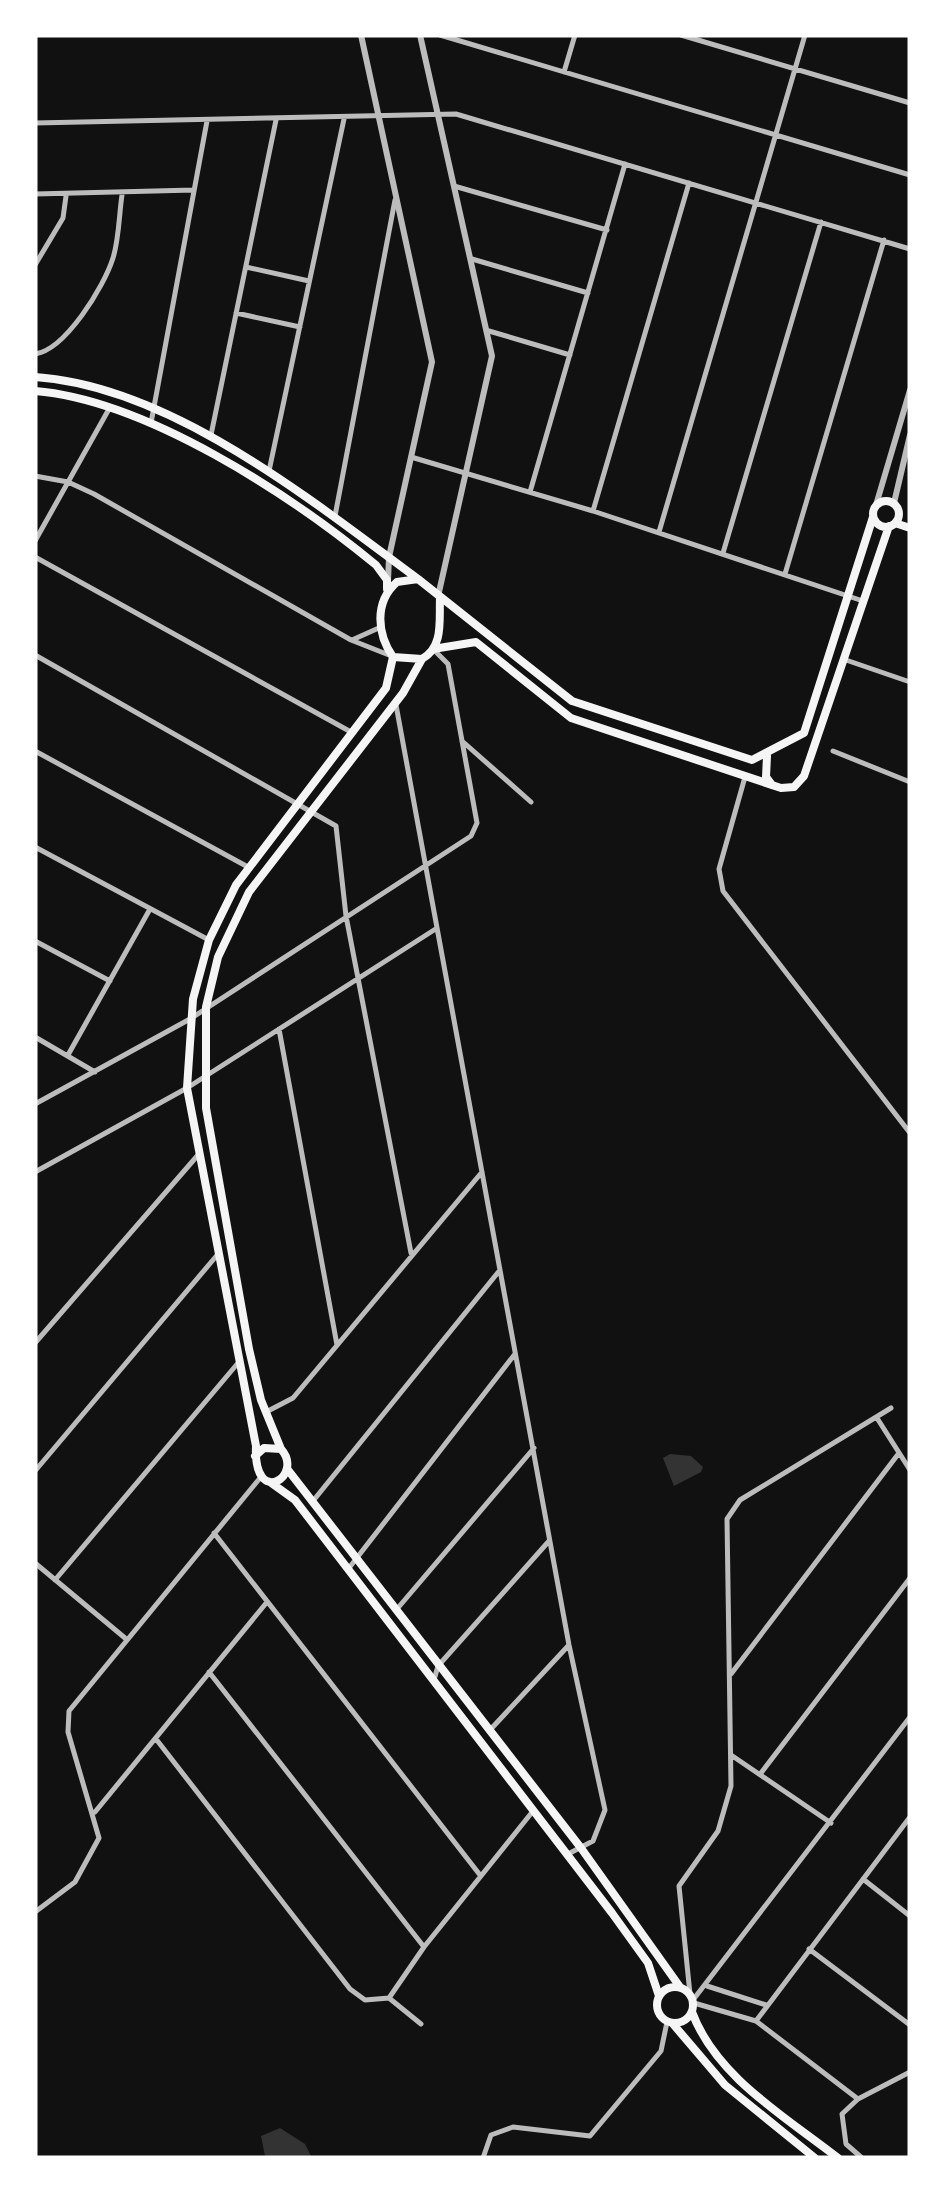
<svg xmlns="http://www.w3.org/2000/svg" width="945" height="2193" viewBox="0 0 945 2193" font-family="Jost,sans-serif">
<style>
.water{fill:#333}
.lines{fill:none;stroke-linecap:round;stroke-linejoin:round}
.minor{stroke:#bcbcbc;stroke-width:5}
.tertiary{stroke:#bcbcbc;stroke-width:6}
.secondary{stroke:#f5f5f5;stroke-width:8}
</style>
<rect width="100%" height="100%" fill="#111"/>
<!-- water -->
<path class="water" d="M670 1454 691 1456 703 1467 701 1472 674 1486 663 1458Z
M280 2128 305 2144 311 2156H265L261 2136Z"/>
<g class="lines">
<!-- minor -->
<path class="minor" d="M440 35 910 175
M681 35 910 103
M564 72 575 35
M35 123 456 114 910 249
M454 186 607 230
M35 194 194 190
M472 259 588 293
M35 265 63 218 66 196
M246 267 309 281
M236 313 300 327
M489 331 570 355
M35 354C65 350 104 287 113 258 119 239 119 215 122 195
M151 423 207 121
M211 435 276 120
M411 457 593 511 863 601
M269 471 344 119
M35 476 68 482 94 494 351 640 389 655
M530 492 625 164
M593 511 689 183
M335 516 395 200
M659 532 805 35
M35 541 109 409
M723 553 821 222
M35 557 351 732
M785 574 884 240
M352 640 381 627
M35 655 336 826 346 916 411 1253
M843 659 910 682
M396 705 569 1645 605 1810 593 1841 568 1854
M462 741 531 802
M35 751 248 867
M833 751 910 782
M745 777 719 869 723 891 910 1133
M35 847 209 940
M35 941 110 981
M279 1029 337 1345
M35 1037 95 1072
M68 1055 150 909
M35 1104 190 1019 471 836 477 823 448 664 433 649
M35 1172 187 1088 434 930
M35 1343 198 1155
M266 1412 293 1398 482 1172
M877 1418 910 1470
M35 1471 218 1254
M313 1501 500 1270
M214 1533 480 1875
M35 1563 125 1638
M349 1568 515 1354
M55 1580 238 1363
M397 1609 534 1448
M209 1672 424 1947
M731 1674 899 1453
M434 1680 438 1666 549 1541
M490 1730 568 1646
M156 1739 350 1989 365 2000 389 1998
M731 1755 831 1823
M761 1773 910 1578
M95 1812 267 1602
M863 1879 910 1916
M35 1912 75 1882 99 1838 68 1732 69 1711 260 1478
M809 1949 910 2025
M707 1986 766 2005
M690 1994 679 1886 718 1831 731 1786 727 1519 740 1500 891 1408
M389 1998 424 1947 533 1811
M389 1998 421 2024
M693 2000 910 1717
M694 2003 756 2021
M858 2099 756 2021 910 1817
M483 2158 491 2135 513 2127 590 2136 661 2051 667 2022
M862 2158 846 2144 842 2114 858 2099 910 2072"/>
<!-- tertiary -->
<path class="tertiary" d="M361 35 432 362 389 557 388 581
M420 35 492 356 439 592
M894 503 910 435
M876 505 910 390"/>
<!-- secondary -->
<path class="secondary" d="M35 377C171 386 312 501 418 579
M35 391C146 400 291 495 376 565L387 580V589
M873 514a13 13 0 1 1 26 0a13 13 0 1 1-26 0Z
M895 523 910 528
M440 598C439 620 444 647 422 659L393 657C377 634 374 602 397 582L418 579 572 701 752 760 804 733 873 517
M433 649 476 642 571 718 781 788 794 787 804 776 889 526
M767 756 766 777 772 785
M281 1449 261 1400 249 1349 206 1108V1007L218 957 249 892 403 693 422 659
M255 1456 264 1448 281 1449C305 1476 253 1509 256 1446L187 1088 193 999 209 940 236 885 386 688 393 657
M288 1470 581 1848 680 1987
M270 1482 295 1500 612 1913 648 1963 659 1996
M657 2005a18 18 0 1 1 36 0a18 18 0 1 1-36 0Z
M692 2012C716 2077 786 2117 838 2158
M673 2024 725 2085 815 2158"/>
</g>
<!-- border -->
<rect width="945" height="2193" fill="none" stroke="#ffffff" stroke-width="75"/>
</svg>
